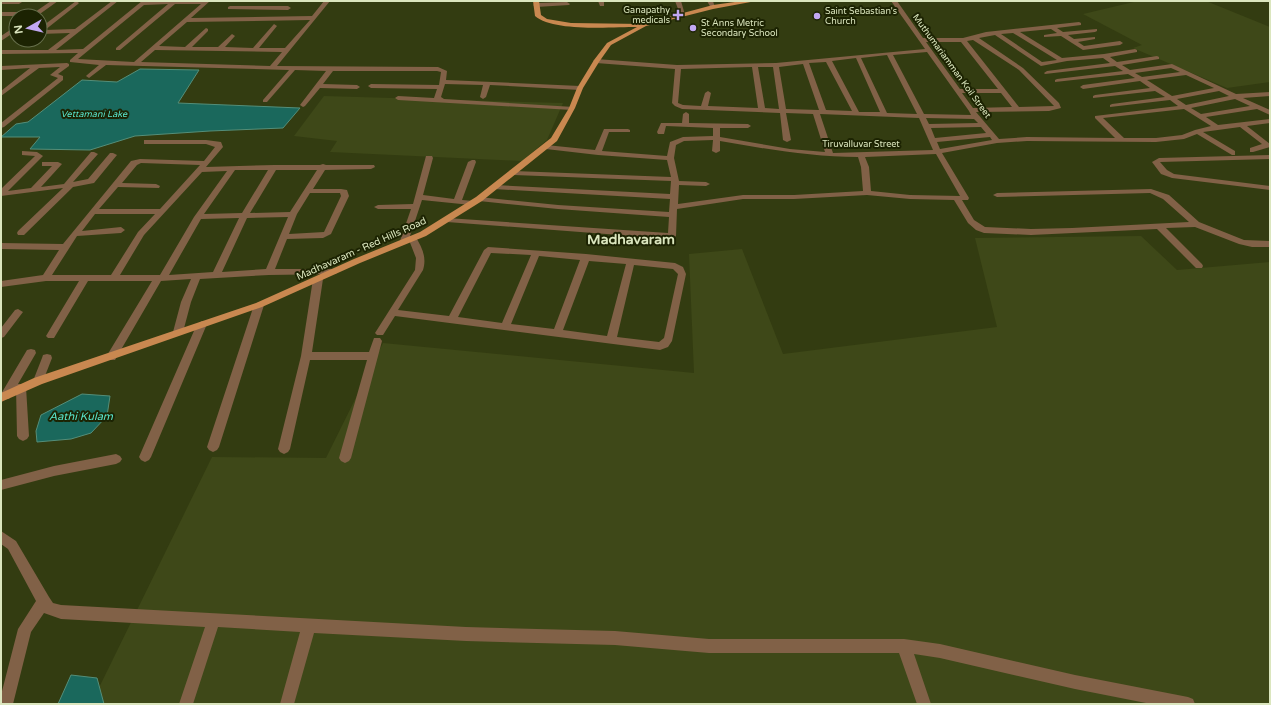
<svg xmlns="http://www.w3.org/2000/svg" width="1271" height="705" viewBox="0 0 1271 705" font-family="'Varela Round',sans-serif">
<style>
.built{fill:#3e4818}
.water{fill:#1a685c;stroke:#548e79}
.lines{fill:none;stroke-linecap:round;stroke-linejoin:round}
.minor{fill:#816147;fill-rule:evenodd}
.major{fill:#c98850;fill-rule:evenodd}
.poi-dot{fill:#c2a8f2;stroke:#1c2302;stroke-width:1.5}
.labels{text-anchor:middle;stroke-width:4;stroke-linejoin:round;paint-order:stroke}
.far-poi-label{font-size:9px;fill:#dbe6be;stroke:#1c2302;text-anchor:start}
.far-street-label{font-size:9px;fill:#dbe6be;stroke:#1c2302}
.far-water-label{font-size:9px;font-style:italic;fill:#59e5cd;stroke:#1c2302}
.street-label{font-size:10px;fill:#dbe6be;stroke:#1c2302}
.water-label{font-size:11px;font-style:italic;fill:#59e5cd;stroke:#1c2302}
.district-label{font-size:14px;font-weight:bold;fill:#dbe6be;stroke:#1c2302}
</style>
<rect width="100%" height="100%" fill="#333c11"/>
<!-- built -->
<path class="built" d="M1138 1H1206L1270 27V82L1227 88 1133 48 1142 45 1083 14Z
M324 96 563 103 547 140 522 161 330 152 337 141 294 136Z
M1141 236 1177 270 1270 262V704H91L212 457 326 458 383 343 694 373 689 254 742 249 783 354 997 327 975 238Z"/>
<!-- water -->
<path class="water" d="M140 69 199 70 178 103 300 108 283 128 210 131 135 136 90 150 30 149 40 137H1L16 124 28 122 82 80 117 82Z
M82 394 110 396 107 416 91 433 71 439 37 442 36 431 41 415Z
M71 675 97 678 104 704H58Z"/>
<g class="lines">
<!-- minor -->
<path class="minor" d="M1 1H21L22 2 19 4H1Z
M51 1H58L37 16H1V12H35Z
M76 1 79 3 78 4 45 30 75 29 112 1H118L56 50 83 49 142 1H210L191 18 312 16 324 1H330L277 66 438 67 447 71 446 80 580 86 583 88 580 90 490 85 486 97 483 99 480 97 483 85 445 84 441 97 444 99 574 107V109L572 110 398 100 395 98 398 96 434 98 437 89 371 88 368 86 371 84 439 85 441 72 437 71H333L323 84 357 85 360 87 357 89 320 88 305 106 303 107 300 105 326 71 295 70 267 102H263V100L289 70 106 65 89 78 86 76 87 75 99 65 70 62V60L78 53 1 54V50H48L70 33 40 34V28ZM168 4 116 48V50H120L175 4H201L134 62 78 59 144 5ZM310 20 285 48H259L277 26 274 24 253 48 225 47 235 36 232 34 218 47H192L208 31V29L206 28 185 47 159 46 187 22ZM155 50 282 52 270 66 141 62Z
M598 1H604V6H600Z
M675 1H681L685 15 680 14Z
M707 1H713L715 8H711Z
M891 1H897L923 38H963L986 32 1079 22 1081 23V25L1057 28 1063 32 1097 29V31L1095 32 1068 35 1074 39 1095 37V39L1078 42 1084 46 1120 41 1123 43 1120 45 1083 50 1061 36 1044 37V35L1057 33 1051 29 1020 32 1062 58 1104 54 1135 49 1137 50V52L1110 57 1117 62 1157 56 1159 57V59L1122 65 1130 70 1172 64 1236 94 1270 92V96L1243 98 1270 110V115L1257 109 1206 117 1218 125 1270 119V123L1247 126 1270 144V147L1253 152H1250V148L1262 144 1240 127 1203 132 1235 151V155H1232L1197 134 1184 139 1156 142 1027 141 997 143 942 153 969 198 968 200H962L974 220 985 227 1031 229 1072 228 1189 222 1163 199 1150 193 997 197 993 195 997 193 1151 189 1169 195 1199 222 1244 240 1270 241V247H1252L1239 244 1195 227 1166 228 1202 264 1203 266 1202 268H1196L1157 229 1031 235 984 233 976 230 968 223 954 200 910 199 867 195 794 199H743L677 209 676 236 672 239 447 222 443 220 447 218 668 233 669 217 558 209 479 201 475 199 479 197 558 205 669 212 670 199 494 189 490 187 494 185 670 194 671 181 514 175 510 173 514 171 671 177 667 160 598 155 546 149 542 147 546 145 595 150 604 129H628L630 130V132H609L602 151 667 156 670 142 683 137 713 136V128L666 126 664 134H658L657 132 661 123H682L683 114 686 112 689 114V123L748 124 751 126 748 128H720V137L790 149 825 152 813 114 786 113 791 140 787 142 783 140 780 113 682 109 675 106 672 103 675 69 596 63 593 61 596 59 677 65 776 63 925 49ZM1013 33 1057 60 1042 62 1001 34ZM995 35 1041 66 1067 61 1103 58 1110 63 1047 71 1044 73 1045 74 1115 66 1123 71 1057 79 1055 80V82L1128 74 1135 78 1083 85 1080 87 1083 89 1140 81 1150 88 1095 95 1093 96V98L1155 91 1165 97 1112 104 1110 105V107L1170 100 1178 106 1095 116V118L1115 138 1027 137 999 139 976 112 1049 111 1061 108 1059 103 1023 68 979 38ZM973 40 1019 70 1054 106 1019 107 967 41ZM926 42H961L998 89H960ZM927 52 969 111 971 115 924 114 893 55ZM887 55 917 114 887 113 861 58ZM856 58 880 112H859L832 61ZM826 62 852 111 826 110 809 63ZM803 64 819 110 786 109 779 67ZM752 67 758 108 708 106 711 93 708 91 705 93 701 106 683 105 678 103 681 69ZM758 67H773L779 109 765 108ZM1171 68 1180 72 1142 77 1135 73ZM1186 75 1214 88 1172 96 1147 80ZM1219 91 1229 96 1186 105 1177 99ZM962 93H1001L1012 107 973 108ZM1235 99 1250 106 1201 114 1191 108ZM1184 109 1211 126 1195 130 1182 135 1156 138H1124L1103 118ZM820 114 919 118 933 150 833 153ZM926 118 974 119 978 123 929 124ZM981 127 986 133 935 138 931 128ZM990 137 992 140 940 149 937 142ZM713 140 712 151 716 153 720 151V141C766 149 811 157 858 157L861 167 863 191 794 195H743L678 204 679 185 706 186 710 184 706 182 679 181 674 158 676 145 684 141ZM936 154 960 196 910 195 871 191 869 167 865 157Z
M567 2 570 4 569 5 536 7 533 5 536 3Z
M230 6H288L291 8 288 10 228 9V7Z
M16 26V31L1 41V36Z
M67 63 69 64V66L58 74 63 76V80L4 127 1 128V123L58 78 50 75 60 67 39 68 1 96V91L30 68 1 70V66Z
M144 140H206L221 142 223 147 206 167 274 165H320L323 164 326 165H374L375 167 371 169 325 170 313 189H341L347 190 349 196 331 234 323 238 287 239 275 269H333L336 270 337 272 336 274 269 275 200 279 191 302 183 332 178 335 173 332 181 302 191 279 161 281 115 360H107L106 357 152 281H88L54 338H48L46 336 79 281H46L1 287V281L43 275 59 250 1 249V243L63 244 131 161 140 159 204 161 215 147 206 144H144ZM141 163 200 165 160 209H99L118 187 159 188 160 186 156 184 122 183 137 165ZM235 170H268L242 213 204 214ZM276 170H317L290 212 250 213ZM227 171 194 217 160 275H120L144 235 202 172ZM310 193H340L341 196 324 232 289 234 297 214ZM95 214H155L138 232 111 275H52L77 236 121 233 125 230 121 227 82 231ZM288 217 266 269 222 272 247 218ZM239 218 213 272 169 275 201 219Z
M22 151 37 152 43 156 8 191 31 188 52 166H42V162H58L62 164 41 187 64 184 91 152H94L98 154 73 182 88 179 110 153H113L117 155 94 183 73 187 24 235H18L17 233 18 231 63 188 1 196V189L35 156 22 155Z
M1270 155V159L1160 162 1167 170 1174 174 1270 186V190L1172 178 1161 174 1152 162 1159 158Z
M426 156H432L433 158 423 195 454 199 468 162 472 160H475L476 162 462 200 474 201 475 203 471 205 422 200 410 236H415C422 247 427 257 423 270L398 310 449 316 484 250 488 247 586 254 675 263 683 267 686 274 672 341 668 347 660 350 395 316 383 335H377L375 333 415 270 416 258 409 240 407 243 404 244 400 241 411 209H378L374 207 378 205 413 204ZM491 253 531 255 502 323 458 317ZM539 256 580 260 554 329 511 324ZM589 261 626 264 607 336 563 330ZM634 265 673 269 678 274 664 338 659 342 617 337Z
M318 276 323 279 312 352H369L374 338H380L382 341 351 458 349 461 345 463 341 461 339 458 367 360H310L290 449 288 452 284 454 280 452 278 449 301 356 313 279Z
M259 302 264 305 219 447 217 450 213 452 209 450 207 447 254 305Z
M18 309 23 312 4 337 1 338V328L15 310Z
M202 321 207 324 151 457 149 460 145 462 141 460 139 457 197 324Z
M31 349 35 350 36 353 18 384H25L26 387 29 436 27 439 23 441 19 439 17 436 16 387 9 399H1V394L27 350Z
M47 354 51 355 52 358 43 381 42 384H34L33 381 42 358 43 355Z
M116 454 120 456 122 459 120 462 116 464 54 476 1 490V480L54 466Z
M1 531 16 541 49 597 53 603 61 605 466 627 615 631 709 639H904L940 644 1075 675 1188 697 1193 699 1195 704H1151L1075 689 940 658 914 654 931 704H917L899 653H709L615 645 466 641 314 633 294 704H280L300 632 218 627 193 704H179L205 627 61 619 44 613 31 632 13 704H1V695L18 629 36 601 8 549 1 544Z"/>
<!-- major -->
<path class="major" d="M533 1H539L541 15 547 19 571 23 642 24 713 5 742 1H756L713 9 646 26 611 45 599 62 583 88 575 108 557 141 482 201 426 236 360 263 262 307 42 384 1 402V393L34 378 256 303 354 259 420 232 476 197 551 138 569 108 577 88 594 60 607 43 637 27C612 27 553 32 535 16Z"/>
</g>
<!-- markers -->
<g class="poi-dot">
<path d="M676 9h4v4h4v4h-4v4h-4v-4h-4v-4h4z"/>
<circle cx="817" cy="16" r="4"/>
<circle cx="693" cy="28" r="4"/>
</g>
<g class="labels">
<!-- far-poi labels -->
<g class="far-poi-label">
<text x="670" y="13" text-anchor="end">Ganapathy<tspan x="670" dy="10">medicals</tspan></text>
<text x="825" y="14">Saint Sebastian's<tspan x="825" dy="10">Church</tspan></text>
<text x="701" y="26">St Anns Metric<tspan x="701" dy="10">Secondary School</tspan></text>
</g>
<!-- far-street labels -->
<g class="far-street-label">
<text transform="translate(952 66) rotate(54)" y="3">Muthumariamman Koil Street</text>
<text x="861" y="147">Tiruvalluvar Street</text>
</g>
<!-- far-water labels -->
<g class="far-water-label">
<text x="94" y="117">Vettamani Lake</text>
</g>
<!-- street labels -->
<g class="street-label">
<text transform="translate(361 248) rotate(-24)" y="4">Madhavaram - Red Hills Road</text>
</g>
<!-- water labels -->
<g class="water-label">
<text x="81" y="420">Aathi Kulam</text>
</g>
<!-- district labels -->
<g class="district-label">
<text x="631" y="244">Madhavaram</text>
</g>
</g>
<!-- border -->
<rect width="1271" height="705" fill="none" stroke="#dbe6be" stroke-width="4"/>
<!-- north arrow -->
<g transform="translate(28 28) rotate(262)"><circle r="19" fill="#1c2302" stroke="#68714d"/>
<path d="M0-3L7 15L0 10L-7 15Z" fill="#c2a8f2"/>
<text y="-6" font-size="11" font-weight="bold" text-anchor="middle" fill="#dbe6be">N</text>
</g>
</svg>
